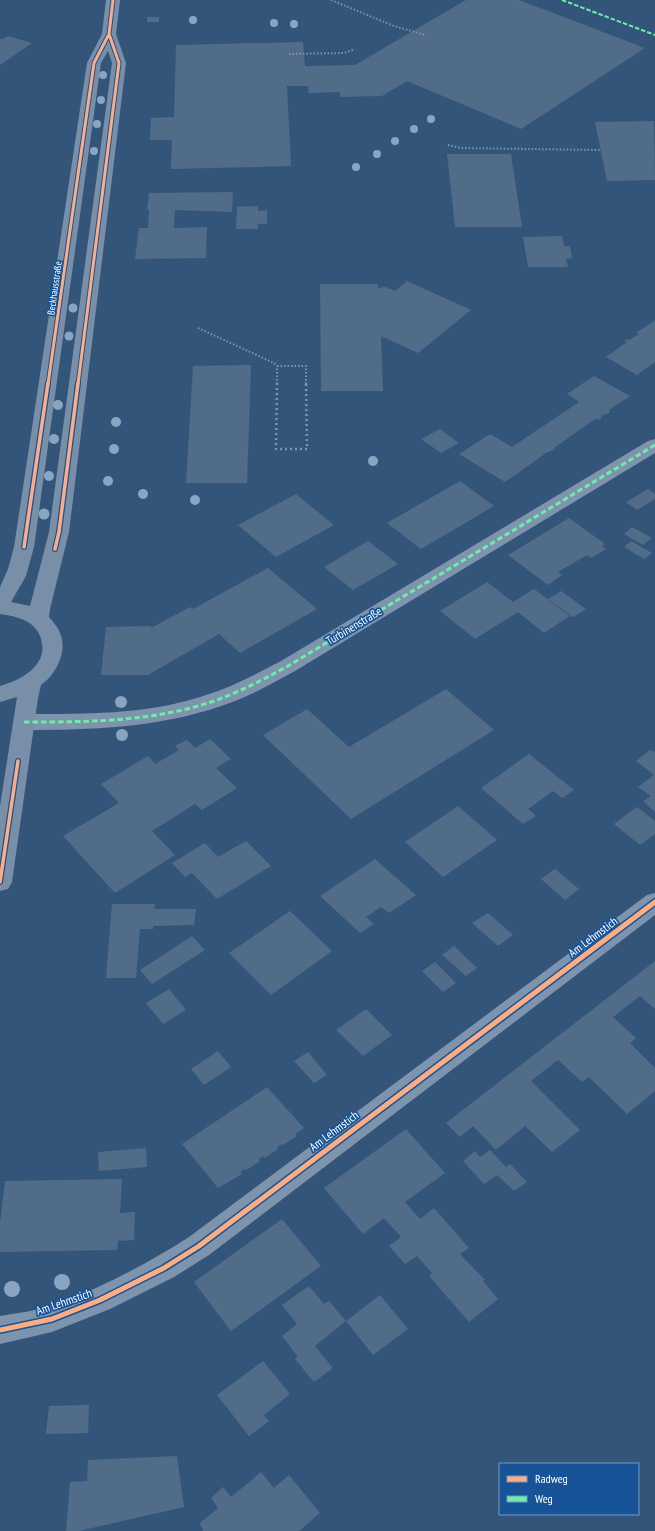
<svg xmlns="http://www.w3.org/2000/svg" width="655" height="1531" viewBox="0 0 655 1531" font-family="'PT Sans Narrow',sans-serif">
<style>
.building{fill:#516c89}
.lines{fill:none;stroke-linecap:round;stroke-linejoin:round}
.path-far1{stroke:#7e94ad;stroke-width:2;stroke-dasharray:1.5 2;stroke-linecap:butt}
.path{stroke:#7e94ad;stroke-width:2.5;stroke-dasharray:2 3;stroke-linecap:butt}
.minor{fill:#7e94ad;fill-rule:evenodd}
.secondary{fill:#798fa8;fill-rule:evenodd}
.quiet-far1{stroke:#6deda7;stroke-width:2;stroke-dasharray:4.5 2;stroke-linecap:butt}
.quiet{stroke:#6deda7;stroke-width:3;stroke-dasharray:5.5 3;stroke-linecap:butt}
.cycleway-far2-casing{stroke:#175497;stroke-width:5}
.cycleway-far1-casing{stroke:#175497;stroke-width:6}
.cycleway-casing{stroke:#175497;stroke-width:8}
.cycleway-far2{stroke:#ffac80;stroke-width:3}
.cycleway-far1{stroke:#ffac80;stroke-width:3.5}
.cycleway{stroke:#ffac80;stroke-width:5}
.tree{fill:#8aa5c2}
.labels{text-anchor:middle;stroke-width:3.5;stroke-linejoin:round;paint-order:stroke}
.far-street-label{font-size:10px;fill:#fff;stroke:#175497}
.street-label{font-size:12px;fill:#fff;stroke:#175497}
</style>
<rect width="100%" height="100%" fill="#34557a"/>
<!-- building -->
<path class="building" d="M466 0H519L645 48 521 129 407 81 382 96 340 97V92L309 93 308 86H287L291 166 171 169 172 140H150L151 118 174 117 176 45 303 42 305 66 355 65Z
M147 17H159V22H147Z
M8 36 32 43 0 65V39H3Z
M654 121 655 180 607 181 595 122Z
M447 154H511L522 227H455Z
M233 192 232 212 175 210 174 228 207 227 206 258 135 259 139 228H148L149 209H147L149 193Z
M258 206V211L267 210V224H258V229H236L237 207Z
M562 236 564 246H570L572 258 566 259 568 267H528L523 237Z
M407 281 471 310 418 353 381 336 383 391H321L320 284H378V288L385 287 395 291Z
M655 320V362L637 375 606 357 627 342 624 341 627 339 629 340 639 334 636 333Z
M251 365 247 483H186L193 366Z
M594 376 630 396 609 410 610 412 607 414 602 415 601 416 602 418 598 420 595 419 554 448 555 449 546 453 505 482 459 454 490 434 512 447 579 402 567 394Z
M440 429 459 443 441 453 421 439Z
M460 481 494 506 421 549 387 523Z
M648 489 655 494V499L637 510 626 502Z
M296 494 334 525 276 557 238 525Z
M569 518 605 544 602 546 606 549 591 558 587 555 558 572 562 575 548 585 508 555Z
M632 527 652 538 643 545 624 534Z
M368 541 398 564 353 590 324 567Z
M631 541 652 553 644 559 624 547Z
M268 568 317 609 240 653 219 634 148 675H101L106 627 151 626V628L190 607 193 609Z
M487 582 513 602 534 589 570 616 544 633 518 612 475 639 440 611Z
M561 591 586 609 573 617 548 599Z
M446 689 494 730 351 819 263 735 307 709 349 747Z
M210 739 231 759 216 768 237 788 202 810 195 804 152 831 175 855 115 893 63 836 119 803 101 784 148 756 155 764 179 750 175 746 187 740 195 748Z
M650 750 655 752V812L643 801 651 796 638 787 654 775 636 761Z
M529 754 574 790 562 798 553 791 528 809 536 816 523 824 481 788Z
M458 806 497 840 443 877 405 842Z
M637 807 655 821V834L640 845 614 824Z
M246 841 271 866 217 899 192 873 185 877 172 863 205 843 218 857Z
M375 859 416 895 389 913 381 907 366 917 374 924 360 933 320 896Z
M555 869 579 889 565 900 541 879Z
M112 904H155L154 909H196L194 925 153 926V929H140L136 978H106Z
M290 911 332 951 271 995 229 953Z
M488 913 513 935 498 946 472 923Z
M192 936 205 950 152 984 140 970Z
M454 946 477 968 466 976 442 955Z
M655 961V1009L640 996 613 1017 636 1038 630 1043 655 1068V1091L627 1114 589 1077 582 1082 558 1060 531 1081 580 1130 552 1152 525 1126 496 1150 473 1126 460 1137 446 1123Z
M435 962 456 983 443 992 422 971Z
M169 989 186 1010 163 1024 146 1003Z
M366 1009 392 1035 363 1056 336 1030Z
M218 1051 231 1067 204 1085 191 1069Z
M308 1052 327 1075 314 1083 294 1061Z
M267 1087 304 1128 295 1134 297 1136 283 1145 282 1144 277 1147 278 1149 265 1158 263 1156 259 1159 260 1161 247 1170 245 1169 240 1172 242 1174 218 1188 182 1144Z
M406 1129 445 1173 405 1202 420 1219 434 1208 469 1248 460 1254 485 1280 483 1281 498 1299 469 1322 429 1276 432 1273 417 1256 405 1264 389 1246 401 1237 384 1218 363 1234 324 1188Z
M146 1148 147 1167 99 1171 98 1152Z
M490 1150 506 1167 510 1164 527 1182 514 1191 497 1175 484 1184 463 1161 475 1151 480 1157Z
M122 1179 120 1213 135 1212 134 1240 118 1241 117 1250 0 1252V1224L5 1181Z
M282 1219 321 1266 231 1331 194 1282Z
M309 1286 324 1304 329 1301 346 1321 315 1346 333 1368 314 1382 295 1359 298 1357 282 1336 297 1324 282 1305Z
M380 1295 408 1329 373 1355 346 1321Z
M263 1361 290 1394 264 1415 269 1421 249 1436 217 1395Z
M89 1405 88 1433 46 1434 49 1406Z
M177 1456 184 1507 79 1531H66L70 1482 87 1481 88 1460Z
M261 1472 274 1488 289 1475 320 1513 299 1531H203L200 1523 218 1508 211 1498 223 1487 231 1497Z"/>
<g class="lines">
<!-- path-far1 -->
<path class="path-far1" d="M331 0 394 26 425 35
M289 54 344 53 355 49
M448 145 461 148 601 150
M198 328 274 363 277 366
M277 366H306V384
M277 384V366"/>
<!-- path -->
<path class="path" d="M277 383 276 449H307L306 383"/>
<!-- minor -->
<path class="minor" d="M655 439V453L295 671C271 684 247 698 221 706 157 728 91 730 24 730L16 728 13 722 16 716 24 714C85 714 148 715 206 695 232 687 256 674 281 661L648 441Z
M655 893V915L209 1255 174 1277 110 1309 52 1332 0 1344V1316C17 1313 37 1311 54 1305 101 1288 147 1264 189 1237L647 895Z"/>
<!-- secondary -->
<path class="secondary" d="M106 0H120L116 34 126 63 69 532 50 609 49 617C53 622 58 627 60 633 68 651 56 675 41 685L38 698 12 882 8 889 0 891V806L17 697 0 702V686C19 681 46 667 42 644 41 637 39 632 34 627 26 618 12 616 0 614V587L8 569 14 547 87 63 102 34ZM108 51 112 63 49 532 30 606 11 602 26 576 34 547 101 63Z"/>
<!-- quiet-far1 -->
<path class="quiet-far1" d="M562 0 655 35"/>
<!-- quiet -->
<path class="quiet" d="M24 722C88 722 153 722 214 701 240 692 264 679 288 666L655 445"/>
<defs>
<path id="cycleway-far2" d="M48 384 94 63 109 34 113 0
M78 384 119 63 109 34"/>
<path id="cycleway-far1" d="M24 547 48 383
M55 549 59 532 78 383
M0 882 18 761"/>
<path id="cycleway" d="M0 1330 52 1319 100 1300 164 1268 199 1246 655 902"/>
</defs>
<!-- cycleway-far2 casing -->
<use href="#cycleway-far2" class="cycleway-far2-casing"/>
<!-- cycleway-far1 casing -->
<use href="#cycleway-far1" class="cycleway-far1-casing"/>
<!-- cycleway casing -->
<use href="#cycleway" class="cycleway-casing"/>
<!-- cycleway-far2 -->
<use href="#cycleway-far2" class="cycleway-far2"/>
<!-- cycleway-far1 -->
<use href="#cycleway-far1" class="cycleway-far1"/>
<!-- cycleway -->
<use href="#cycleway" class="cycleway"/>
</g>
<!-- trees -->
<g class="tree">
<circle cx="193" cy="20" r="4"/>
<circle cx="274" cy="23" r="4"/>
<circle cx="294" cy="24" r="4"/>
<circle cx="103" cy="75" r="4"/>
<circle cx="101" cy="100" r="4"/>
<circle cx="431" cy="119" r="4"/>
<circle cx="97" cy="124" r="4"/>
<circle cx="414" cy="129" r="4"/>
<circle cx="395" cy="141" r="4"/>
<circle cx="94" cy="151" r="4"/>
<circle cx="377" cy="154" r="4"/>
<circle cx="356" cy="167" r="4"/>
<circle cx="73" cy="308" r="4.5"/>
<circle cx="69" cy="336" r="4.5"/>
<circle cx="58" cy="405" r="5"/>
<circle cx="116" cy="422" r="5"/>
<circle cx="54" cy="439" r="5"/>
<circle cx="114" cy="449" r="5"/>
<circle cx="373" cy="461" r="5"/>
<circle cx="49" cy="476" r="5"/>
<circle cx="108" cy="481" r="5"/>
<circle cx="143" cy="494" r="5"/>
<circle cx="195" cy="500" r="5"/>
<circle cx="44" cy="514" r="5.5"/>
<circle cx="121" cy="702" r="6"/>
<circle cx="122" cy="735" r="6"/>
<circle cx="62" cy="1282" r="8"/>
<circle cx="12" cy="1289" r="8"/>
</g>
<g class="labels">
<!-- far-street labels -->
<g class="far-street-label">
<text transform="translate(54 288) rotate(-82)" y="4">Beckhausstraße</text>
</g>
<!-- street labels -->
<g class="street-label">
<text transform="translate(354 626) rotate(-31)" y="4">Turbinenstraße</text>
<text transform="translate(593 937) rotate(-37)" y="4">Am Lehmstich</text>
<text transform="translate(334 1131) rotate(-37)" y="4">Am Lehmstich</text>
<text transform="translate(64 1302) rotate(-19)" y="4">Am Lehmstich</text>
</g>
</g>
<!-- legend -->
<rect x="499" y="1463" width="140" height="52" fill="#175497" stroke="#7498c1"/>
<rect x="507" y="1476" width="20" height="6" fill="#ffac80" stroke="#7498c1"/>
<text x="535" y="1483" font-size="12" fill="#ffffff">Radweg</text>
<rect x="507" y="1496" width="20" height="6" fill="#6deda7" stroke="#7498c1"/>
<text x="535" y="1503" font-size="12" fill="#ffffff">Weg</text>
</svg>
